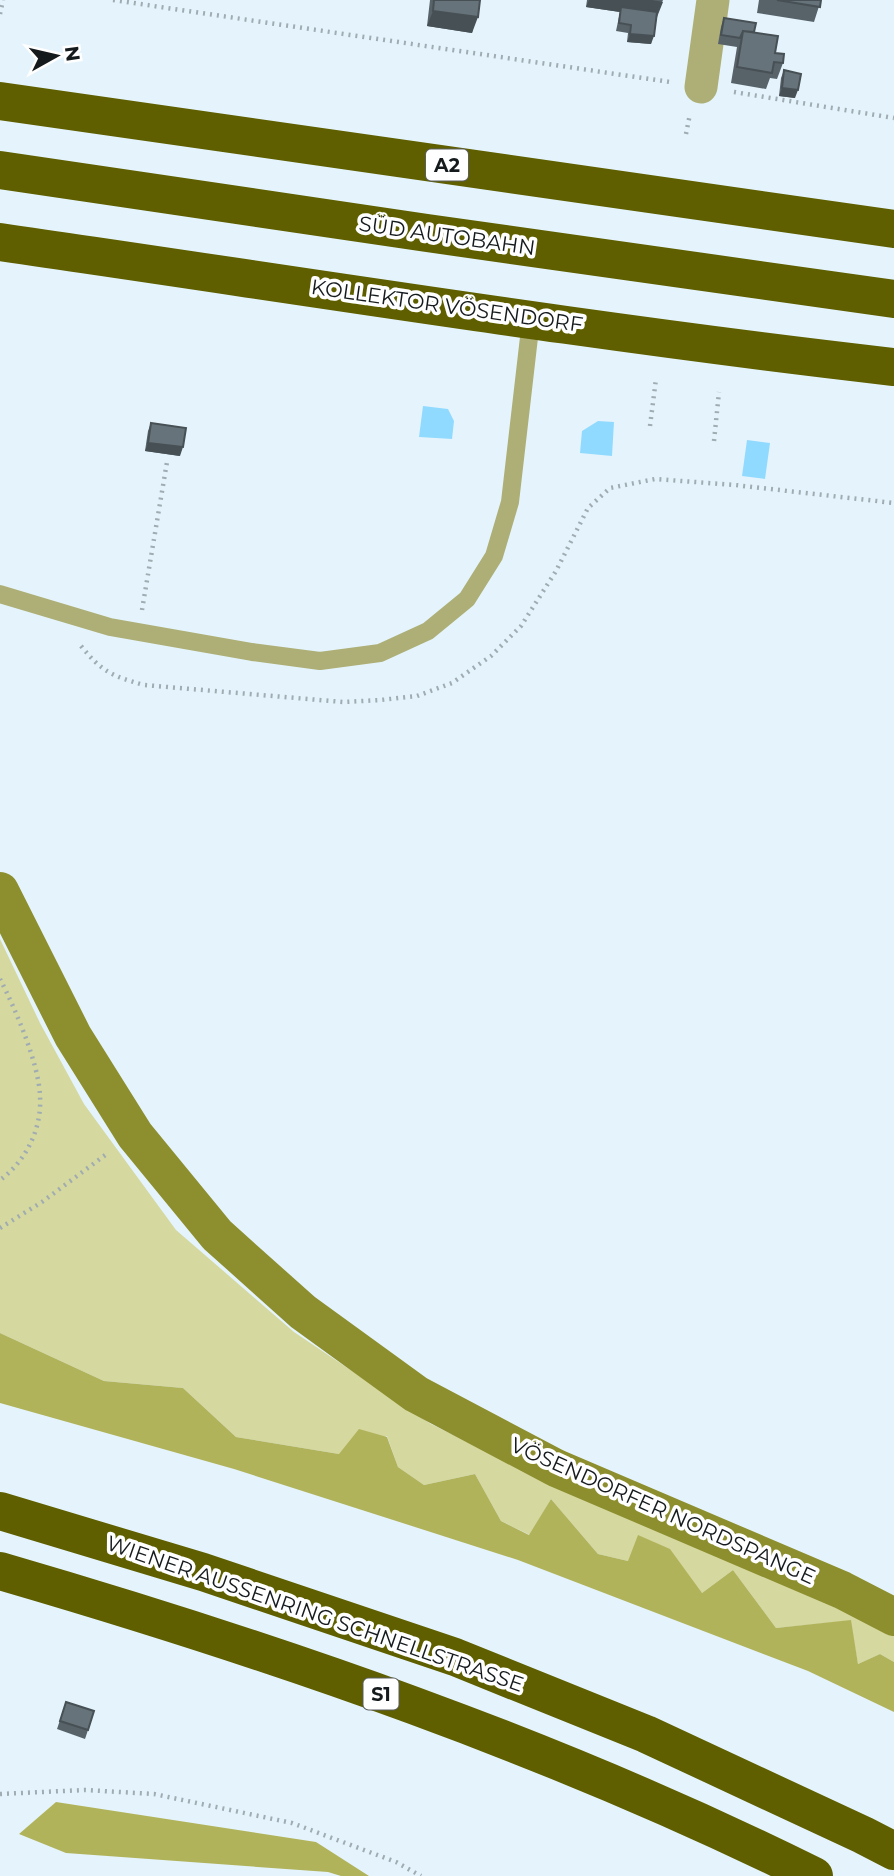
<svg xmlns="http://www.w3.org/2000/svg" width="894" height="1876" viewBox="0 0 894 1876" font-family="Montserrat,sans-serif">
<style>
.green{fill:#d5d89f}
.forest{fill:#b1b35b}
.water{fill:#91daff}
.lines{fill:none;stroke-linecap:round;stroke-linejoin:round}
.path{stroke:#a0acb2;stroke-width:4.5;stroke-dasharray:2 5;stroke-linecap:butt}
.lane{stroke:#adaf76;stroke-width:18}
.street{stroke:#adaf76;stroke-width:33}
.secondary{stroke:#8d8e2e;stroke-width:38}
.highway{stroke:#5f5f00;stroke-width:38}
.wall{fill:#586369}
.shaded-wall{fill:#475055}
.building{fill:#66737a;stroke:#475055;stroke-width:2}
.labels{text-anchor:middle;stroke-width:7;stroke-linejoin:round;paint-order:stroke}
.shield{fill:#fff;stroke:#5b5f61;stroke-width:2}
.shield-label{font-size:19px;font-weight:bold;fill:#151a1d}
.street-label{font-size:21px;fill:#151a1d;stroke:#fff}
</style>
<rect width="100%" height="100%" fill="#e5f4fc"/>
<!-- green -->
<path class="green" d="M0 939 40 1023 84 1104 176 1230 294 1332 431 1424 533 1474 894 1633V1662L880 1654 858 1664 850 1621 776 1628 733 1570 702 1593 628 1561 598 1554 551 1499 530 1535 501 1521 475 1474 424 1485 398 1467 387 1436 339 1454 236 1437 183 1388 104 1381 0 1333Z"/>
<!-- forest -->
<path class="forest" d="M0 1333 104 1381 183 1388 236 1437 339 1454 359 1429 387 1437 398 1467 424 1485 475 1474 501 1521 529 1535 551 1499 598 1554 628 1561 638 1535 670 1549 702 1593 733 1570 776 1628 851 1620 858 1664 880 1654 894 1662V1712L808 1671 518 1560 234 1469 0 1403Z
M56 1802 316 1842 369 1876H341L328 1872 66 1853 19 1834Z"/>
<!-- water -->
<path class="water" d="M423 406 448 409 454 421 452 439 419 437Z
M598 421 614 422 612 456 580 453 582 431Z
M747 440 770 443 765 479 742 476Z"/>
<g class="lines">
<!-- path -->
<path class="path" d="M113 0 670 82
M0 14 3 0
M734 92 894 118
M686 134 690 114
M650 426 656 379
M714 441 719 392
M142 610 167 462
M81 646C102 672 112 676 144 685L343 702 381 700 417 696 452 683 491 656 521 626 556 571 588 508 610 488 655 479 735 485 894 503
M0 979C15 1008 39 1064 40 1096 42 1129 26 1161 0 1180
M0 1228 42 1202 108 1153
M0 1794 85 1790 154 1794 292 1823 396 1862 421 1876"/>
<!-- lane -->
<path class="lane" d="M0 594 110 627 252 652 320 661 380 653 428 631 467 599 494 556 510 502 531 320"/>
<!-- street -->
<path class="street" d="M701 87 713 0"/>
<!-- secondary -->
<path class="secondary" d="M0 891 73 1036 135 1135 217 1235 303 1312 416 1394 556 1468 842 1590 894 1617"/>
<!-- highway -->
<path class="highway" d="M0 101 894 229
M0 170 427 233 894 299
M0 242C298 285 595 333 894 367
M0 1511 203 1572 455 1657 646 1734 863 1835 894 1851
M0 1571C278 1652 554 1747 814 1876"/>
</g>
<!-- wall -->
<path class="wall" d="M430 0H480L472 33 427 26Z
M587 0H663L656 17 651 44 627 42 628 33 616 31 620 12 586 7Z
M759 0H821L814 22 757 13Z
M724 18 754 32 775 53 783 63 777 79 770 78 766 89 731 83 737 47 718 44 721 27Z
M784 70 795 98 779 96 781 78Z
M151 423 180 456 145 451 148 431Z
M66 1702 88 1730 85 1739 57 1729Z"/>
<!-- shaded-wall -->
<path class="shaded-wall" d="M589 0H652L663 2 657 17 621 12V7L620 12 586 7Z
M433 11 478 17 472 33 427 26Z
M630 34 654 36 651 44 627 42Z
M782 88 798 90 795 98 779 96Z
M148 443 183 447 180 456 145 451Z"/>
<!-- building -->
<path class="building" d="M434 0H480L478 17 433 11Z
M777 0H821L820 7Z
M621 7 657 12 654 36 630 34 631 25 619 23Z
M724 18 756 23 754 32 743 31 740 38 721 35Z
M743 31 778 36 775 53 784 54 783 63 774 62 772 73 737 67Z
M784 70 801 74 798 90 782 88Z
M151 423 186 428 183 447 148 443Z
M66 1702 94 1711 88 1730 60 1721Z"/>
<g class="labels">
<!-- shield labels -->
<g class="shield">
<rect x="426" y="149.5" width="42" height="31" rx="5"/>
<rect x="363.5" y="1678.5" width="35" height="31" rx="5"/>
</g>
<g class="shield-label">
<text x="447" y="172">A2</text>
<text x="381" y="1701">S1</text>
</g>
<!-- street labels -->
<g class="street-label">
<text transform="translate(447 236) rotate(8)" y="7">SÜD AUTOBAHN</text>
<text transform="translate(447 306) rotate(8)" y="7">KOLLEKTOR VÖSENDORF</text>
<text transform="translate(663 1511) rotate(24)" y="7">VÖSENDORFER NORDSPANGE</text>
<text transform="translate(315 1614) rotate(19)" y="7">WIENER AUSSENRING SCHNELLSTRASSE</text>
</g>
</g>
<!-- north arrow -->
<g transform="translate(56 56) rotate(82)" stroke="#ffffff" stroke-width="5" paint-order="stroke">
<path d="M0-5L12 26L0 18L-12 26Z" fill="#151a1d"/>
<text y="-10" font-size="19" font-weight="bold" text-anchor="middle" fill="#151a1d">N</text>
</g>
</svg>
